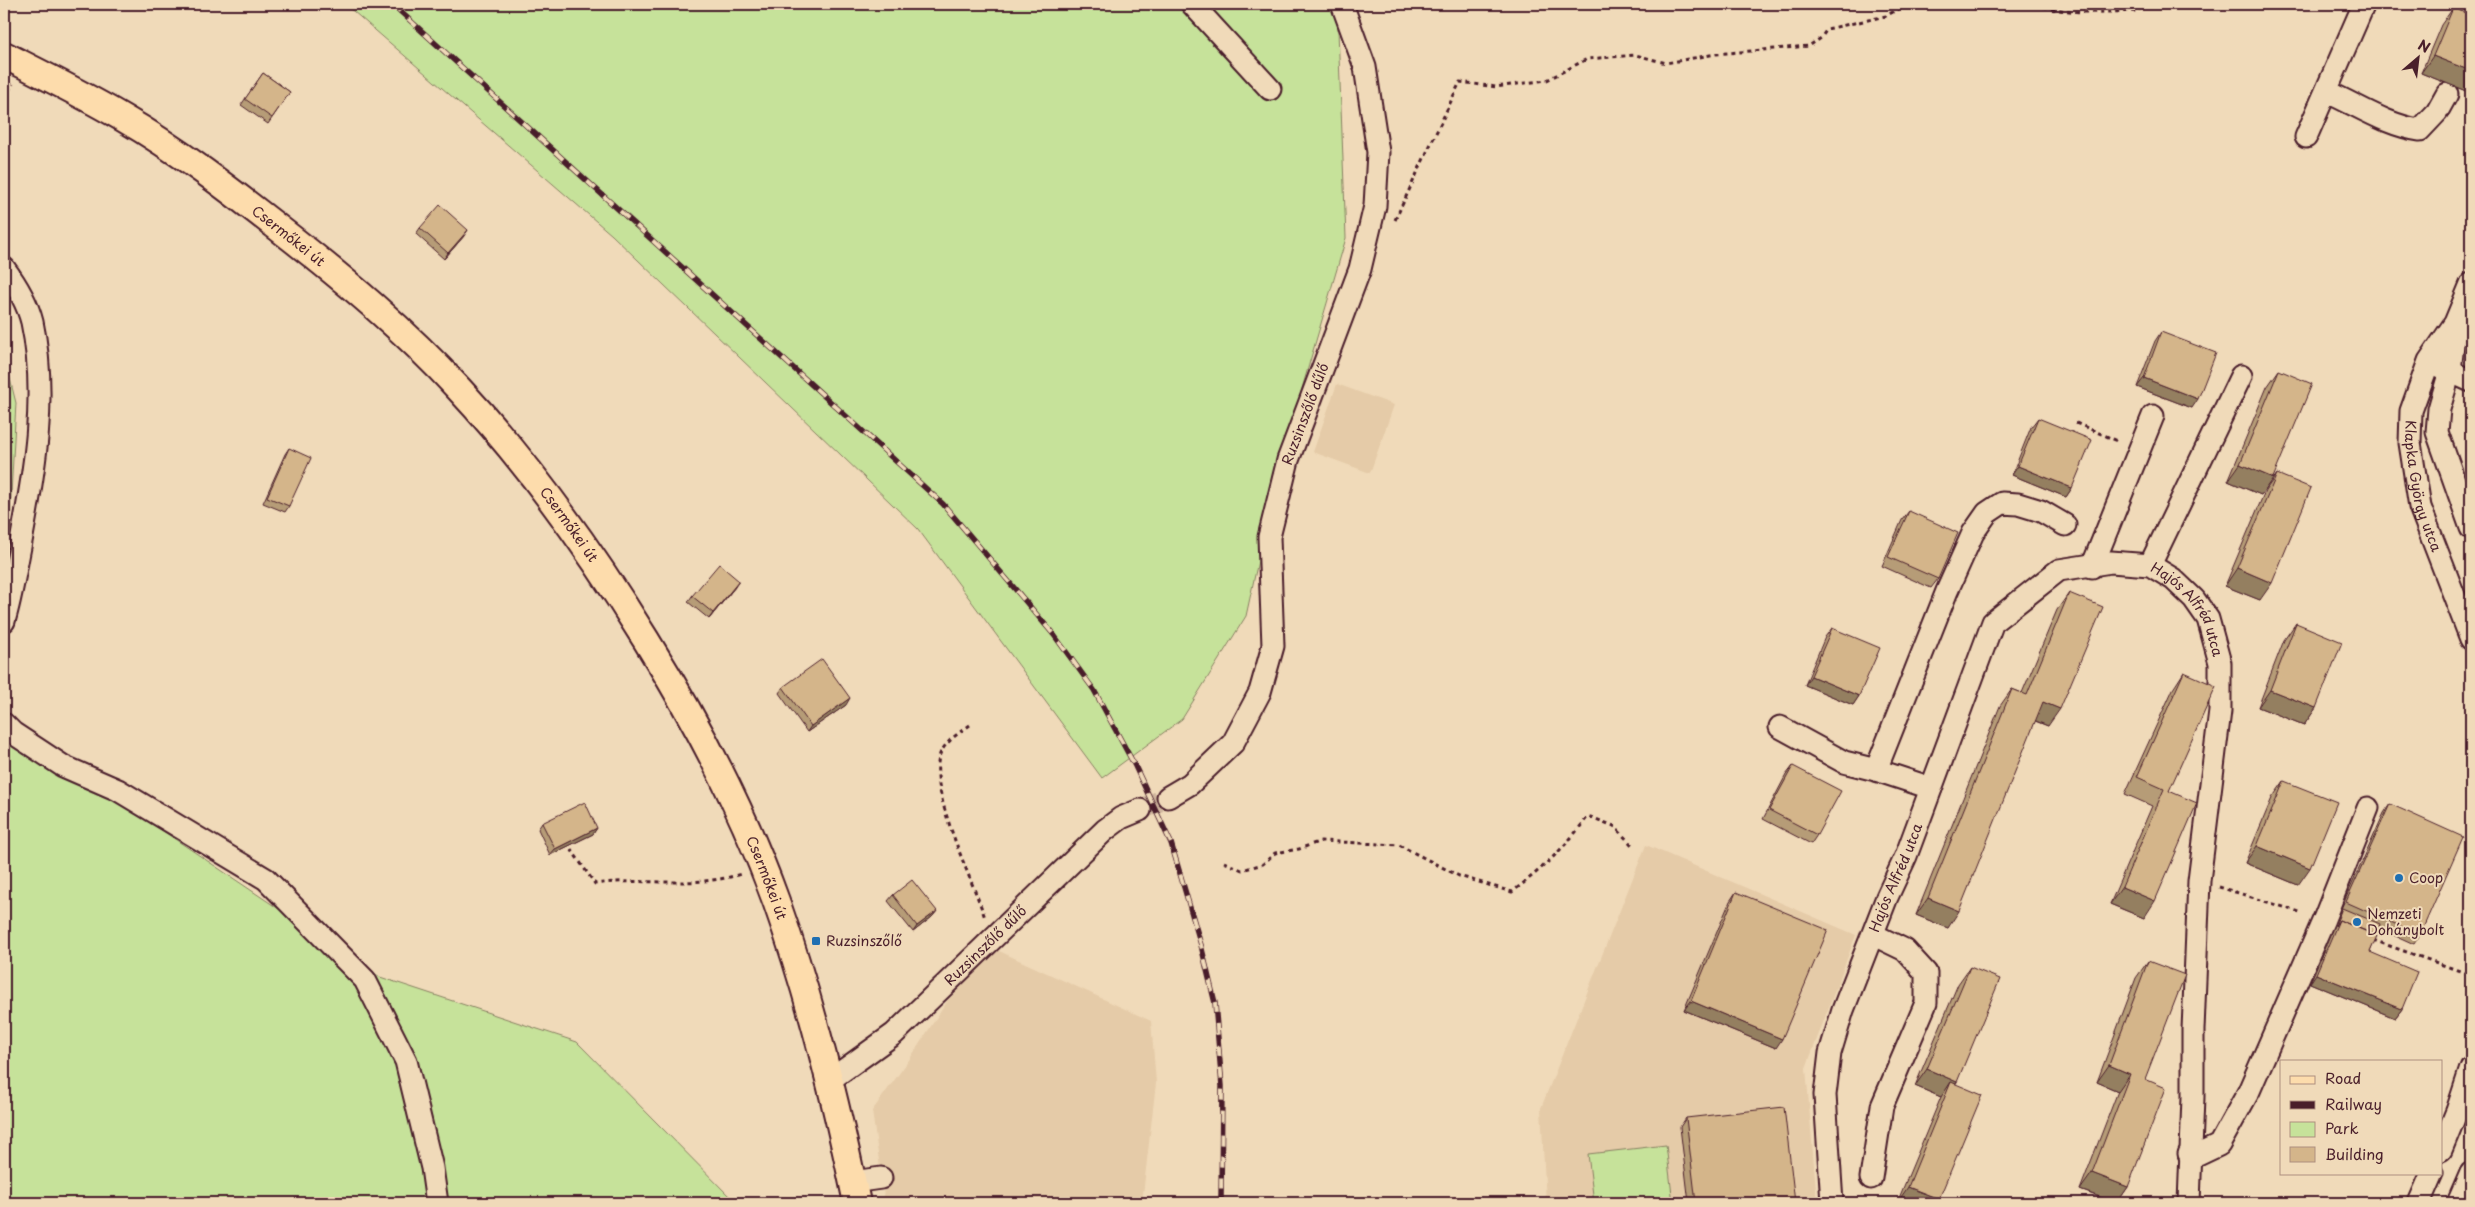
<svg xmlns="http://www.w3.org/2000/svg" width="2475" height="1207" viewBox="0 0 2475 1207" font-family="'Playpen Sans',sans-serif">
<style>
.built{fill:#e5cba8}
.green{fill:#c6e29a;stroke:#888062}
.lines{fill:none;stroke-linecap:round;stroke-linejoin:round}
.minor-tunnel{stroke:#cfb59d;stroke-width:21;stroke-dasharray:21 11;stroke-linecap:butt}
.minor-casing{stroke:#4a1f2b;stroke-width:25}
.major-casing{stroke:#4a1f2b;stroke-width:30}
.path{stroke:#4a1f2b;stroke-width:3;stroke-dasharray:4 4;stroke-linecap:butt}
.minor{stroke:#f0dab9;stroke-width:21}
.major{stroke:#fddcac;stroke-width:26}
.rail-casing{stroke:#4a1f2b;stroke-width:5.5}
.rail{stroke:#f0dab9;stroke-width:4;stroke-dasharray:11;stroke-linecap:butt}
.wall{fill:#b69c77;stroke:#4a1f2b}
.shaded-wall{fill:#947f61;stroke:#4a1f2b}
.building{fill:#d4b58a;stroke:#4a1f2b}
.poi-dot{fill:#1f6fb2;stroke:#f0dab9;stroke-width:2}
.labels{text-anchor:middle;stroke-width:4;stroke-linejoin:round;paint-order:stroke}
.street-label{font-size:14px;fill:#4a1f2b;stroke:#f0dab9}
.poi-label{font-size:14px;fill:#4a1f2b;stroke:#f0dab9;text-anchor:start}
</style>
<rect width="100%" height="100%" fill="#f0dab9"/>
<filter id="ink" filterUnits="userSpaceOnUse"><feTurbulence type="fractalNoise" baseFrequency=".02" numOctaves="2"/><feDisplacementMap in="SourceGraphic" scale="10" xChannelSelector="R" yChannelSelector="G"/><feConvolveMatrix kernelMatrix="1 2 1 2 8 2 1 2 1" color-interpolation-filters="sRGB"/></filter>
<g filter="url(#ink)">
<!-- built -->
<path class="built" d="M1337 384 1394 405 1370 473 1313 452Z
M1646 845 1856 935 1806 1068 1817 1203H1546L1541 1108Z
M997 950 1151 1021 1156 1083 1142 1203H885L872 1111 909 1060 948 1000Z"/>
<!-- green -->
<path class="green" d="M342 4H1337L1346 238 1277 474 1246 616 1182 719 1102 778 918 529 612 235 353 11Z
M4 355 16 403 4 623Z
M4 724 380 977 577 1042 736 1203H4Z
M1666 1145 1673 1203H1594L1588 1154Z"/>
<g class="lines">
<!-- minor-tunnel -->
<path class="minor-tunnel" d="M1140 810 1168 797"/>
<defs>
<g id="minor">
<path d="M1192 4 1270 89"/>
<path d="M2327 92C2357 105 2388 126 2420 130L2437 112 2447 94"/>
<path d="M2306 137 2364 4"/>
<path d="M4 268C16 284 27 302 32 322 48 396 34 474 20 547 15 572 11 598 4 621"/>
<path id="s1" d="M2471 284 2455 323 2429 361 2411 411 2410 443 2420 507 2471 639"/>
<path d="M2455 326 2450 371 2439 409 2437 432 2471 528"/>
<path d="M2438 366 2471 381"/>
<path d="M2150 565 2241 376"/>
<path d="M2092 567 2153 416"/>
<path d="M4 724 13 733 63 766 118 790 266 879 365 980 406 1061 432 1168 437 1203"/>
<path d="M1780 727 1844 762 1876 770 1931 788"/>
<path d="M1876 770 1947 591 1973 533 1987 513 2002 503 2018 504 2041 511 2065 525"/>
<path id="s2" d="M1168 797 1190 784 1233 743 1260 692 1273 646 1269 537 1288 460 1360 269 1375 206 1378 152 1365 67 1342 4"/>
<path id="s3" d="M830 1080 894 1034 1105 830 1121 818 1140 810"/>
<path d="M2441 1150 2457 1111 2471 1068"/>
<path d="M2189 1154 2198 1155 2219 1145 2249 1091 2324 919 2368 808"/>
<path d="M1871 1178 1882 1106 1926 1003V973L1905 950 1874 935"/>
<path d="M853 1182 881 1178"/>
<path id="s4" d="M1832 1203 1825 1095 1830 1053 1843 1010 1887 897 1906 856 1993 622 2059 570 2111 562 2150 565 2173 579 2194 599 2208 619 2220 663V711L2199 881 2193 1030V1097L2189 1203"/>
<path d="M2419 1203 2432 1173"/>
<path d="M2458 1203 2471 1173"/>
</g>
<g id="major">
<path id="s5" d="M4 55C44 75 84 95 123 118 178 150 230 190 281 230 344 279 405 330 459 389 531 466 591 551 646 640 697 722 743 810 776 901 811 999 836 1101 857 1203"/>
</g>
</defs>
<!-- minor casing -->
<use href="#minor" class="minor-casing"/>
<!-- major casing -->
<use href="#major" class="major-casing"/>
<!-- path -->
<path class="path" d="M2036 4C2063 15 2108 12 2138 11L2142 4
M4 98 13 84
M1395 220 1460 82 1496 87 1547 80 1587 59 1636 55 1666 63 1716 54 1809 46 1821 38 1827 29 1886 16 1906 4
M2076 423 2120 442
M970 725C960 732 945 742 940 754 927 790 973 880 985 918
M571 849 595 884C644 877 693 889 741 874
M1224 862 1242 870 1263 864 1275 853 1299 849 1321 841 1399 845 1459 876 1512 892C1541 870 1567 846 1588 816L1614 826 1632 845
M2219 887 2303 913
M2373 940 2471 975
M1851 1199 1872 1203"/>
<!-- minor -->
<use href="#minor" class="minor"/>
<!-- major -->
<use href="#major" class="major"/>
<defs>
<path id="rail" d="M392 4 943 504 1054 635 1094 690 1135 766 1171 843 1201 945 1215 1003 1222 1086 1221 1203"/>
</defs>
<!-- rail casing -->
<use href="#rail" class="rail-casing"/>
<!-- rail -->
<use href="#rail" class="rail"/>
</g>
<!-- wall -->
<path class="wall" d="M2453 8 2471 15V93L2421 73 2441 25Z
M263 73 290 92 268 124 241 105Z
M420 228 464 236 444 259 416 234Z
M2161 332 2192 408 2137 387 2155 341Z
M2279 370 2273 478 2261 495 2228 481 2267 387Z
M2038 418 2072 488 2066 497 2012 475 2031 427Z
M289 448V506L285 512 263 503 285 454Z
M2277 474 2260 600 2225 586 2265 491Z
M1909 511 1938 579 1931 588 1882 566 1902 520Z
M735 587 709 619 688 602 692 596Z
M2069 593 2048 726 2035 721 1948 928 1916 915 2000 706 2012 689 2022 693 2057 610Z
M2296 623 2316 708 2304 725 2258 707 2284 640Z
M1832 628 1859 696 1853 705 1805 685 1825 637Z
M2184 672 2169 791 2144 918 2110 904 2152 806 2125 794 2173 689Z
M783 687 846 705 807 732 779 693Z
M1793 766 1817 835 1811 844 1763 819 1786 775Z
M2284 781 2298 885 2245 863 2272 798Z
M2390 804 2420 935 2414 944 2379 928 2370 952 2402 1009 2395 1018 2310 983 2340 911 2384 813Z
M542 823 597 828 593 834 550 855 538 829Z
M1736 892 1776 1048 1684 1010 1730 901Z
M893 895 937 911 932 917 913 932 888 901Z
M2148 961 2145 1079 2128 1187 2117 1203H2115L2080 1190 2118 1091 2097 1082 2136 978Z
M1970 967 1955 1084 1939 1199 1936 1203H1897L1941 1097 1915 1086 1958 984Z
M1686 1118 1795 1203H1689L1680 1127Z"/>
<!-- shaded-wall -->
<path class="shaded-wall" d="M2433 56 2471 71V93L2421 73Z
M468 230 464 236 444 259 448 253Z
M2144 378 2198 399 2192 408 2137 387Z
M2240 464 2273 478 2261 495 2228 481Z
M2018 466 2072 488 2066 497 2012 475Z
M2237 568 2272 583 2260 600 2225 586Z
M739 581 735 587 709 619 713 613Z
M1811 676 1859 696 1853 705 1805 685Z
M2270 690 2316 708 2304 725 2258 707Z
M850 698 846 705 807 732 811 726Z
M2043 702 2060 709 2048 726 2031 719Z
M597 828 593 834 550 855 555 849Z
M2257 846 2310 868 2298 885 2245 863Z
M2122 887 2155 901 2144 918 2110 904Z
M1928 898 1959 911 1948 928 1916 915Z
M937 911 932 917 913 932 917 926Z
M2316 974 2402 1009 2395 1018 2310 983Z
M1691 1001 1782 1039 1776 1048 1684 1010Z
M2109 1065 2130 1074 2118 1091 2097 1082Z
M1927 1069 1957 1082 1945 1099 1951 1082 1941 1097 1915 1086Z
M2092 1173 2128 1187 2117 1203 2080 1190Z
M1908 1187 1939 1199 1936 1203H1897Z"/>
<!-- building -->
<path class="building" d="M2453 8 2471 15V71L2433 56Z
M263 73 290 92 272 118 245 99Z
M440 205 468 230 448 253 420 228Z
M2161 332 2216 353 2198 399 2144 378Z
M2279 370 2312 384 2273 478 2240 464Z
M2038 418 2092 440 2072 488 2018 466Z
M289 448 311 458 289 506 267 497Z
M2277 474 2311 488 2272 583 2237 568Z
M1909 511 1958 533 1938 579 1888 557Z
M719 564 739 581 713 613 692 596Z
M2069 593 2103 607 2060 709 2043 702 1959 911 1928 898 2012 689 2027 695Z
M2296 623 2342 642 2316 708 2270 690Z
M1832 628 1880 648 1859 696 1811 676Z
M822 659 850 698 811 726 783 687Z
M2184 672 2216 686 2169 791 2197 803 2155 901 2122 887 2164 789 2137 777Z
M1793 766 1841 791 1817 835 1769 810Z
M2284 781 2337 802 2310 868 2257 846Z
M585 802 597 828 555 849 542 823Z
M2390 804 2463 837 2420 935 2346 902Z
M912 880 937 911 917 926 893 895Z
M1736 892 1828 930 1782 1039 1691 1001Z
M2342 908 2380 924 2376 935 2339 920 2335 926Z
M2339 920 2377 936 2370 952 2417 972 2402 1009 2316 974Z
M2148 961 2185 975 2145 1079 2166 1088 2128 1187 2092 1173 2130 1074 2109 1065Z
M1970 967 2000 979 1957 1082 1927 1069Z
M1951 1082 1982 1095 1939 1199 1908 1187Z
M1784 1107 1795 1203H1696L1686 1118Z"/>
</g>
<!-- markers -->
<g class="poi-dot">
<circle cx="2399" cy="878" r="5"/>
<circle cx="2357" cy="922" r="5"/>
<rect x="811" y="936" width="10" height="10" rx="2.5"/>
</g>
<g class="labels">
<!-- street labels -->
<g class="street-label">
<text dy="5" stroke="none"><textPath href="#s5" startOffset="338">Csermőkei út</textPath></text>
<text dy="5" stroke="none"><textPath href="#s2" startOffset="428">Ruzsinszőlő dűlő</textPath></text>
<text dy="5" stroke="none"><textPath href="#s1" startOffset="218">Klapka György utca</textPath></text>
<text dy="5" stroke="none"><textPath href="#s5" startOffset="742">Csermőkei út</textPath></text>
<text dy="5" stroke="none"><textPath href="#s4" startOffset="848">Hajós Alfréd utca</textPath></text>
<text dy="5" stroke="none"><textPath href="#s5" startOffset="1148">Csermőkei út</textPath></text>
<text dy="5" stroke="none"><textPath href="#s4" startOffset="338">Hajós Alfréd utca</textPath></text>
<text dy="5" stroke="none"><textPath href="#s3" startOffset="206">Ruzsinszőlő dűlő</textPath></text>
</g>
<!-- poi labels -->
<g class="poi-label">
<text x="2409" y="883">Coop</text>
<text x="2367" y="919">Nemzeti<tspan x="2367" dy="16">Dohánybolt</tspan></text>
<text x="826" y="946">Ruzsinszőlő</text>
</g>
</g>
<!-- margin -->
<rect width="2475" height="1207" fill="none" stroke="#f0dab9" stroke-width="20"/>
<rect x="10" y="10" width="2455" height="1187" fill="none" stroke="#4a1f2b" stroke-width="2" filter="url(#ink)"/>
<!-- legend -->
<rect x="2280" y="1060" width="162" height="115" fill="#f0dab9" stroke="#ae8f80"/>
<rect x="2290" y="1076" width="25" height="8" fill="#fddcac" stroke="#ae8f80"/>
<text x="2325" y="1084" font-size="15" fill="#4a1f2b">Road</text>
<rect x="2290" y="1101" width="25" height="8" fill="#4a1f2b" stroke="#ae8f80"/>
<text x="2325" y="1110" font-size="15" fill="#4a1f2b">Railway</text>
<rect x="2290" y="1122" width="25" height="15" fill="#c6e29a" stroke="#ae8f80"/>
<text x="2325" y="1134" font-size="15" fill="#4a1f2b">Park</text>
<rect x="2290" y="1147" width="25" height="15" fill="#d4b58a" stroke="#ae8f80"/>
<text x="2325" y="1160" font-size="15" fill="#4a1f2b">Building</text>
<!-- north arrow -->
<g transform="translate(2418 58) rotate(28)" stroke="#f0dab9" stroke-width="4" paint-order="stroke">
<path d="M0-4L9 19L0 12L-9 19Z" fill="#4a1f2b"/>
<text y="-8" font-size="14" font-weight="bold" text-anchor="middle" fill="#4a1f2b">N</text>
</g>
</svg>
